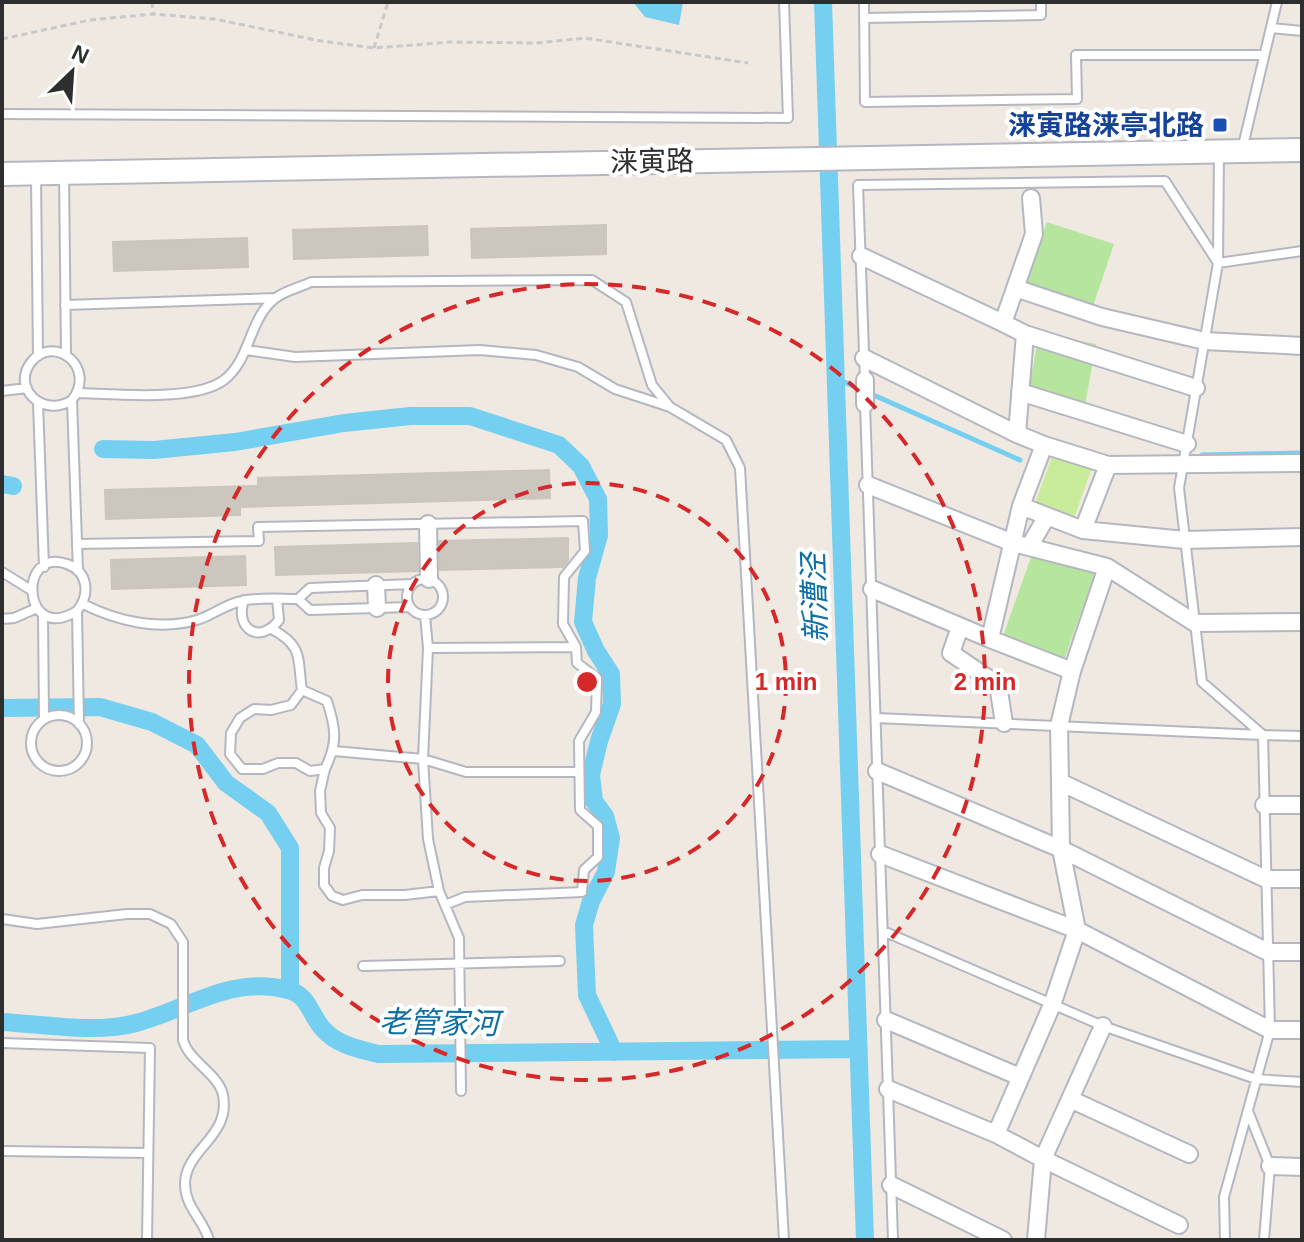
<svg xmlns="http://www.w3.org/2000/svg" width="1304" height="1242" viewBox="0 0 1304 1242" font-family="Arial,'Noto Sans SC',sans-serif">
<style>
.green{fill:#b6e59e}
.pitch{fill:#c9ec9a}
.water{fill:#75cff0}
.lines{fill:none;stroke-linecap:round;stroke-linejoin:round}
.stream{stroke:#75cff0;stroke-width:5}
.canal{stroke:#75cff0;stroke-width:18}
.building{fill:#cbc7bf;stroke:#cbc5ba;stroke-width:2}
.lane-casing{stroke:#b4b7c1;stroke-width:12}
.street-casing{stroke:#b4b7c1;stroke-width:20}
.secondary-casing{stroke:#b4b7c1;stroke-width:26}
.path{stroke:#c9c9c9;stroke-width:3;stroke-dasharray:6 4;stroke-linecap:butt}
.lane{stroke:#fff;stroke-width:8}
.street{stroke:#fff;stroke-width:16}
.secondary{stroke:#fff;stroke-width:22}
.ring{fill:none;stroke:#d62828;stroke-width:4;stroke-dasharray:14 10}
.transit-dot{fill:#1a4fb4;stroke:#fff;stroke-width:3}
.labels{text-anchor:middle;stroke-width:8;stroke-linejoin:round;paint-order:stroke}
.transit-label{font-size:28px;font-weight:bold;fill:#164399;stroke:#fff;text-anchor:end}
.street-label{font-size:28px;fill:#2e2e2e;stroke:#fff}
.water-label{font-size:30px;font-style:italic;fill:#0d6fa3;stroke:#fff}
.centre{fill:#d62828;stroke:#fff;stroke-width:4}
.ring-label{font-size:24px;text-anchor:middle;font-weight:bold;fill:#d62828;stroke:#fff;stroke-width:8;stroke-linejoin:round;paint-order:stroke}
</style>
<rect width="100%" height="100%" fill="#efe9e1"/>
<!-- green -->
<path class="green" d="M1047 222 1114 244 1093 306 1026 283Z
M1039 333 1096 344 1085 405 1028 394Z
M1036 543 1098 565 1064 660 1002 639Z"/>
<!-- pitch -->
<path class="pitch" d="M1055 448 1094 462 1074 518 1035 504Z"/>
<!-- water -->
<path class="water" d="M633 2H683L679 25 645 17Z"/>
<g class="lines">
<!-- stream -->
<path class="stream" d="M835 378 860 389
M869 393 1020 460
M1202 455 1302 453"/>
<!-- canal -->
<path class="canal" d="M823 2 865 1240
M103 449 154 450 235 442 344 423 410 416H470L559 445 581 466 598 499 599 535 587 578 583 622 596 651 611 674 612 704 599 741 591 775 594 801 605 816 611 838 606 872 591 901 584 925 587 995 614 1052
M2 484 13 486
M2 708 100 707 152 722 197 745 226 783 268 813 290 848V990
M2 1022C42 1024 97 1034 136 1023 188 1009 231 975 288 990 309 995 310 1015 323 1029 337 1045 358 1049 378 1054L859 1049"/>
</g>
<!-- building -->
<path class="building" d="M606 225V254L472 258 471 229Z
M427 226 428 255 294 259 293 230Z
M247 238 248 267 114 271 113 242Z
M549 470 550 498 240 507V515L106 519 105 490 258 486V478Z
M568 538V560L563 567 440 570 439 541Z
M417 543 418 571 276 575 275 547Z
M245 556 246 585 112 589 111 560Z"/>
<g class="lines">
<defs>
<path id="lane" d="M864 2 865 102 1077 99 1076 55H1264
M864 18 1041 15V2
M1271 28 1302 31
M2 114 788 118 784 2
M1242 150 1277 2
M1219 152 1218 263 1179 488 1202 682 1263 735
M64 173 66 355
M36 176 38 356
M65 305 276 298
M246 350 295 357 480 350 536 355 578 367 615 389 670 407
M865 380 858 185 1165 181 1218 263 1302 251
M2 391 27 388
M77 393C115 394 195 402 224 380 251 360 249 316 277 297 287 290 301 287 311 282L592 280 626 302 652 385 670 407 726 440 740 468 784 1240
M72 400C43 419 10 387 32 361 55 334 97 368 72 400L78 571
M38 403 44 567
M865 404 893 1240
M77 544 259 541 258 527 583 521 585 551 564 577 563 624 576 647 577 663 597 678 596 712 579 741 580 810 598 826V857L584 870 582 892 465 897 445 905
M2 572 31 590
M407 597a18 18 0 1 1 36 0a18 18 0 1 1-36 0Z
M298 599 310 588 412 584
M244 600C234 629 260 645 279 620L277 599
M83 604C117 621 158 631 197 620 212 616 225 604 242 601 259 597 280 599 298 599L310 610 410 607
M77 611C22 645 17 546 67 564 89 572 90 595 77 611L79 724
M43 614 44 719
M425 615 428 648 423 759 428 839 439 891 459 938 461 1091
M2 619 14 618 37 608
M272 629C304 647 297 657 302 690L291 705 271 710 254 709 240 718 231 733 230 754 242 769H263L278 763H296L310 771 325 769C338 742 336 729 327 701L302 690
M428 648 576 647
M31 743a28 28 0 1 1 56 0a28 28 0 1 1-56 0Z
M876 718 1262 735
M334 751 423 759 466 772H579
M325 769 320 791 321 813 330 828 329 851 324 868V885L332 896 343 900 362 895H405L439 891
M2 919 37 924 127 914H150L171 924 183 942V1040C189 1062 218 1073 223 1095 231 1137 185 1149 185 1184 185 1207 203 1219 209 1240
M883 931 1103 1026 1256 1079 1302 1082
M363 966 560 961
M2 1043 150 1048 147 1240
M1248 1111 1270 1166 1264 1240
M2 1151 148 1153
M1225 1240 1224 1197 1270 1030 1263 735 1302 736"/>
<path id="street" d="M1031 198 1034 234 1003 323 1025 334 1017 434 1044 445 1021 506 990 639 1072 671 1059 726 1060 782 1061 849 1077 930 1052 1005 996 1134 1043 1159 1036 1240
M861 256 1003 323
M1015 288 1102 317 1205 341 1302 346
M1025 334 1196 388
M864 358 1017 434
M865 380V404
M1020 392 1187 444
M1044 445 1108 465
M1302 463 1108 465 1083 530 1185 540 1302 537
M868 485 1013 543 1107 567
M1021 506 1083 530
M428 524 429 579
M1029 547 1047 516
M376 585 377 608
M872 589 990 639
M960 627 951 653 998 685 1004 723
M1072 671 1107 567 1195 623 1302 622
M877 771 1061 849 1268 952H1302
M1060 782 1266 879H1302
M1264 805H1302
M880 854 1077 930 1270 1030H1302
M886 1020 1020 1077
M1103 1026 1043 1159 1179 1225
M888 1089 996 1134
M1070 1099 1189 1154
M1270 1166 1302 1167
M891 1185 1003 1240"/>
<path id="secondary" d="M2 174 1302 150"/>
</defs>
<!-- lane casing -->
<use href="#lane" class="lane-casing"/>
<!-- street casing -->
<use href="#street" class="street-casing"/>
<!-- secondary casing -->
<use href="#secondary" class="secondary-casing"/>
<!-- path -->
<path class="path" d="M152 2 153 14
M2 39 90 20 153 14 214 19 321 41 374 48 451 42 537 43 585 38 748 63
M374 48 388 2"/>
<!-- lane -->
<use href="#lane" class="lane"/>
<!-- street -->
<use href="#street" class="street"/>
<!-- secondary -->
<use href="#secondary" class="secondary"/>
</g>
<!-- distance rings -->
<g class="ring">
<circle cx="587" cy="682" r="199"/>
<circle cx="587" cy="682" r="398"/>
</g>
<!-- markers -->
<rect class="transit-dot" x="1212" y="117" width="16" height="16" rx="4"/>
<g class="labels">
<!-- transit labels -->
<g class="transit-label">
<text x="1204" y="135">涞寅路涞亭北路</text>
</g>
<!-- street labels -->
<g class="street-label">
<text transform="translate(652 161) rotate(-1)" y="10">涞寅路</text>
</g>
<!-- water labels -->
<g class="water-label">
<text transform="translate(815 598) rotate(-92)" y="10">新漕泾</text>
<text transform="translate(439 1023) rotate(1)" y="10">老管家河</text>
</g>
</g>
<circle cx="587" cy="682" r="12" class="centre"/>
<g class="ring-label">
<text x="786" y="690">1 min</text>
<text x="985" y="690">2 min</text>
</g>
<!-- border -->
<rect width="1304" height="1242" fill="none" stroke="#2e2e2e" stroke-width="8"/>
<!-- north arrow -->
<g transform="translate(72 72) rotate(25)" stroke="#ffffff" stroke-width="6" paint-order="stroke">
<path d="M0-6L14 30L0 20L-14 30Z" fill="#2e2e2e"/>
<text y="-12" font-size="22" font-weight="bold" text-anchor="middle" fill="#2e2e2e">N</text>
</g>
</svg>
